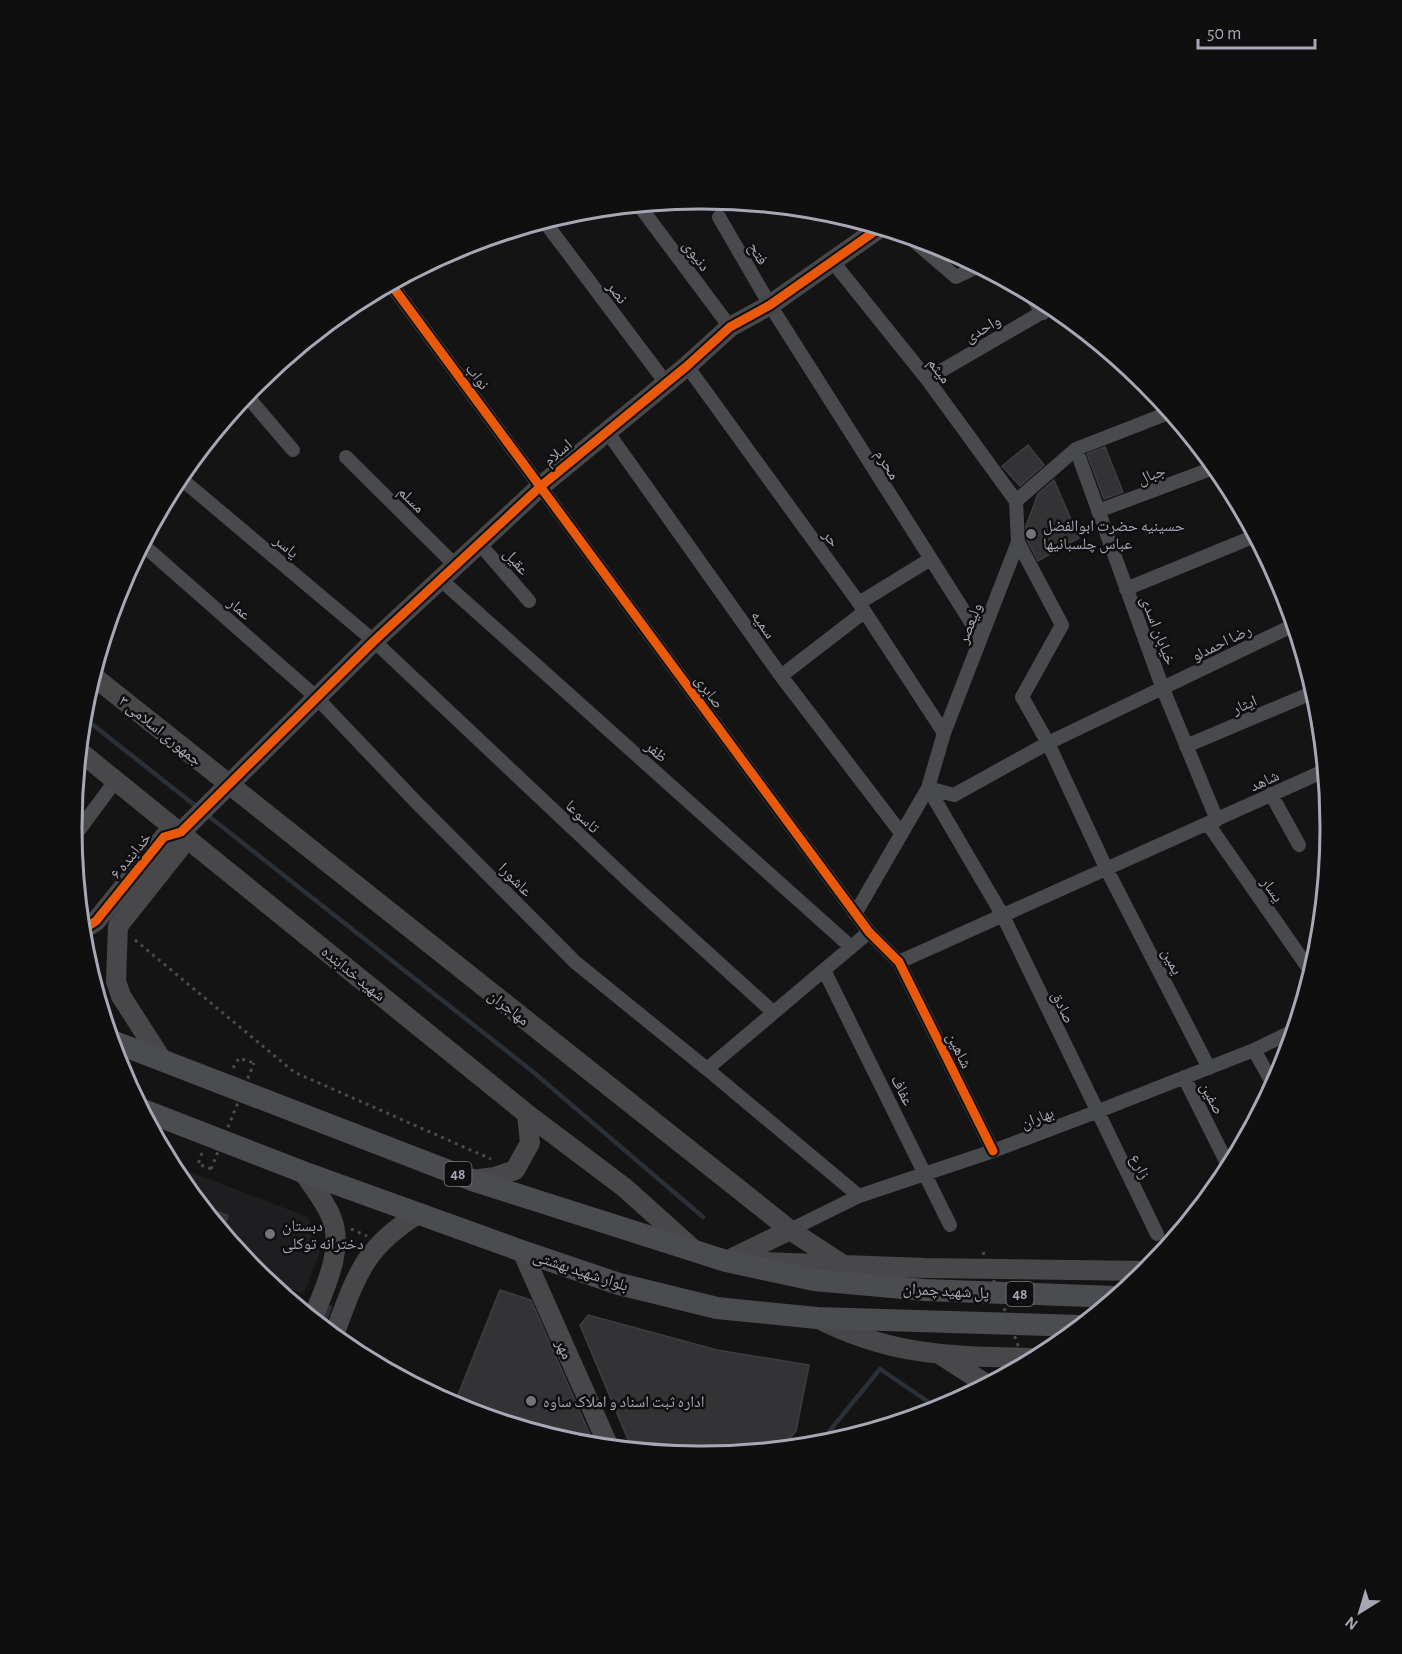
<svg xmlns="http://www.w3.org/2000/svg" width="1402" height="1654" viewBox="0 0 1402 1654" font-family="'Alegreya Sans','Noto Naskh Arabic',sans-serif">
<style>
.built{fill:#1e1e20}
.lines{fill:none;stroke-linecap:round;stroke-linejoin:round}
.stream{stroke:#2a3038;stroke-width:4.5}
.building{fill:#333335;stroke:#3d3e41;stroke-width:1.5}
.path{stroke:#4a4b4f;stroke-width:3;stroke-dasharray:3 4.5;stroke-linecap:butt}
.street{stroke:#494a4d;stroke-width:14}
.secondary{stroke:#48484b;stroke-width:20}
.primary{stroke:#4b4c4f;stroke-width:22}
.path-bridge{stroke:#4a4b4f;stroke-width:3;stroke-dasharray:3 4.5;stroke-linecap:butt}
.cycleway-casing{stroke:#0f0f10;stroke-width:13}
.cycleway{stroke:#e8590c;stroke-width:9}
.poi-dot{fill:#73757d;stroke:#0f0f10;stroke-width:2}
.labels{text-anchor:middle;stroke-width:5;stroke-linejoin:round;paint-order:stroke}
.shield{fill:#0f0f10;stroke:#797b84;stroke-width:1.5}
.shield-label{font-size:15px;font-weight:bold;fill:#a6a9b5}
.street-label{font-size:16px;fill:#a6a9b5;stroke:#0f0f10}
.poi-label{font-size:16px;fill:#a6a9b5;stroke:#0f0f10;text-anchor:start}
.rim{fill:none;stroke:#a6a9b5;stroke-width:3}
</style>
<rect width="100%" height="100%" fill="#141415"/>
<!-- built -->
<path class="built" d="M172 1165 308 1217 320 1252 304 1294 266 1280 256 1272 178 1176Z"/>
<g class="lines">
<!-- stream -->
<path class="stream" d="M83 717 197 807
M206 814 532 1071 703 1217
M323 1326 330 1307
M818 1445 880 1369 939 1409"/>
</g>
<!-- building -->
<path class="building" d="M1028 445 1044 465 1020 486 1002 466Z
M1105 447 1123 492 1104 499 1087 454Z
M1054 480 1079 538 1038 561 1027 540 1026 526 1038 494Z
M202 1205 228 1216 222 1230 216 1222Z
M500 1290 531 1300 595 1446 578 1444 454 1405Z
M588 1315 717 1350 809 1365 796 1431 782 1448 701 1456 632 1449 580 1325Z"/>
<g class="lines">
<!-- path -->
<path class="path" d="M135 940 294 1072 491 1159
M233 1068 239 1058 254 1063
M202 1153 198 1164 211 1169
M351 1229 367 1236"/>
<!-- street -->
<path class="street" d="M638 204 730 327
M719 217 770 305 981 638
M544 221 666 383
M907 235 956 277 979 266
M833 262 927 379 1016 501
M390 283 869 932 899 962 993 1151
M1029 293 1043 313
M687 366 859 603 944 733
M927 379 1053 306
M246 395 293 450
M606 430 781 676 901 833
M1076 449 1163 689 1217 820
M346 457 455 565
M179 477 374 641 634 886 773 1012
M1098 511 1216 467
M1018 542 1062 625 1022 697 1048 743 1107 870 1209 1068
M479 543 529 601
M142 544 316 697 415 801 575 962 707 1069
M440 579 851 947
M1126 589 1255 536
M859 603 929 560
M781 676 864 612
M1186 746 1314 692
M928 788 1003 916 1157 1234
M928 788 954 795 1048 743 1294 625
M1271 794 1299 845
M1208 824 1311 972
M73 838 116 780
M855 914 928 788 944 733 1018 542 1016 501 1076 449 1171 412
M899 962 1324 771
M824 970 950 1225
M1254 1050 1273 1084
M1184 1077 1229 1167
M859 1196 707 1069 869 932
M790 1230 859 1196 993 1151 1096 1112 1254 1050 1293 1031"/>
<!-- secondary -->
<path class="secondary" d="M93 676 790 1230 842 1264
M79 751 527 1114 625 1188 694 1250
M82 930 96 921 164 837 181 832 374 641 541 486 687 366 730 327 770 305 881 227
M162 1060 121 996 116 981 118 926 180 848 181 832
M303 1172C313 1187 326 1202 332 1219 344 1251 324 1289 313 1318
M472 1180 495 1177 515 1170 530 1143 527 1114
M522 1251 609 1447
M726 1261 790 1230
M762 1262 925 1268 1147 1271
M817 1318C893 1357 953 1356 1035 1358
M334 1335C356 1277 363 1247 420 1213
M941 1355 986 1384"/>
<!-- primary -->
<path class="primary" d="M112 1041 472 1180 726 1261 814 1280 925 1290 1115 1297
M143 1110 303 1172 522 1251 619 1284 717 1308 817 1318 1080 1326"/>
<!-- path-bridge -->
<path class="path-bridge" d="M211 1169 254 1063
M983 1252 1025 1364"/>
<defs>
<path id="cycleway" d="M390 283 869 932 899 962 993 1151
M82 930 96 921 164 837 181 832 374 641 541 486 687 366 730 327 770 305 881 227"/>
</defs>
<!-- cycleway casing -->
<use href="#cycleway" class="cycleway-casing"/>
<!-- cycleway -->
<use href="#cycleway" class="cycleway"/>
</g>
<!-- markers -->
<g class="poi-dot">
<circle cx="1031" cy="534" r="6"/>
<circle cx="270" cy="1234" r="6"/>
<circle cx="531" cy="1401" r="6"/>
</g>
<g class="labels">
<!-- shield labels -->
<g class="shield">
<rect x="444.5" y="1162" width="27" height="24" rx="4.5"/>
<rect x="1006.5" y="1282" width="27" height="24" rx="4.5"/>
</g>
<g class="shield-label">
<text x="458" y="1179">48</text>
<text x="1020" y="1299">48</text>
</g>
<!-- street labels -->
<g class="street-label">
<text transform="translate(759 253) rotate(60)" y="6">فتح</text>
<text transform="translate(697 255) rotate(53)" y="6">دنیوی</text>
<text transform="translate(618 292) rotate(53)" y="6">نصر</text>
<text transform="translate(982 328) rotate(-30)" y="6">واحدی</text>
<text transform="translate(940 370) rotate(53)" y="6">میثم</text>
<text transform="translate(478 376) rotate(53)" y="6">نواب</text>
<text transform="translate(557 452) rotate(-40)" y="6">اسلام</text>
<text transform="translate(888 464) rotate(58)" y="6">محرم</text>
<text transform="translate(1151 474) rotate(-21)" y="6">جبال</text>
<text transform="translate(412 499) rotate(45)" y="6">مسلم</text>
<text transform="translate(832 538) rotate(54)" y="6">حر</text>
<text transform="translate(287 546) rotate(40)" y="6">یاسر</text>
<text transform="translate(517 561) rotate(49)" y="6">عقیل</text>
<text transform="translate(240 608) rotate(41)" y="6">عمار</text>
<text transform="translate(969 623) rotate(-69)" y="6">ولیعصر</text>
<text transform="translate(764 624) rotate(55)" y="6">سمیه</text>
<text transform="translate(1159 630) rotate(69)" y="6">خیابان اسدی</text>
<text transform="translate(1221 642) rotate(-26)" y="6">رضا احمدلو</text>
<text transform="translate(710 691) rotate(54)" y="6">صابری</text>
<text transform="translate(1244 704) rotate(-23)" y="6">ایثار</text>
<text transform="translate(161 730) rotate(39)" y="6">جمهوری اسلامی ۳</text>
<text transform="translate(657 751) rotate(42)" y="6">ظفر</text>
<text transform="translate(1264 780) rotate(-25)" y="6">شاهد</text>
<text transform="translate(583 816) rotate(43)" y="6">تاسوعا</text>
<text transform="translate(130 855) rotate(-51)" y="6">خدابنده ۶</text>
<text transform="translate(516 879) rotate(45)" y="6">عاشورا</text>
<text transform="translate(1273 889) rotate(55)" y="6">یسار</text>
<text transform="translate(1173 961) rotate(63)" y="6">یمین</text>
<text transform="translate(354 973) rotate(39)" y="6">شهید خدابنده</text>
<text transform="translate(509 1007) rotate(38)" y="6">مهاجران</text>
<text transform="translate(1064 1007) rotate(65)" y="6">صادق</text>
<text transform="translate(960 1050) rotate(64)" y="6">شاهین</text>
<text transform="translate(903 1090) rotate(63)" y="6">عفاف</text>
<text transform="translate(1213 1098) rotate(63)" y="6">صفین</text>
<text transform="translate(1037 1117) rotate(-21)" y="6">بهاران</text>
<text transform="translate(1141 1166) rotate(63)" y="6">زارع</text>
<text transform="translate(581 1270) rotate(18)" y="6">بلوار شهید بهشتی</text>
<text transform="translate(946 1290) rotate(3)" y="6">پل شهید چمران</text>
<text transform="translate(565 1349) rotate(66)" y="6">مهر</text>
</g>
<!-- poi labels -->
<g class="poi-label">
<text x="1043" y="531">حسینیه حضرت ابوالفضل<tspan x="1043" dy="18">عباس چلسبانیها</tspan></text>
<text x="282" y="1231">دبستان<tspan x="282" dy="18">دخترانه توکلی</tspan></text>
<text x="543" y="1407">اداره ثبت اسناد و املاک ساوه</text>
</g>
</g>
<!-- crop -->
<path d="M0 0H1402V1654H0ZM700 209H702A618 618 0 0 1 1320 827V828A618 618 0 0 1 702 1446H700A618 618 0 0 1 82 828V827A618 618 0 0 1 700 209Z" fill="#0f0f10" fill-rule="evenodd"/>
<path class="rim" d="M700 209H702A618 618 0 0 1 1320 827V828A618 618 0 0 1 702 1446H700A618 618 0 0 1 82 828V827A618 618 0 0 1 700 209Z"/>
<!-- north arrow -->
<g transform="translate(1360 1612) rotate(217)" stroke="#0f0f10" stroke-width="4.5" paint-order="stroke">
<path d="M0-4.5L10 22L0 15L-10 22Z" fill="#a6a9b5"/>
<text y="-9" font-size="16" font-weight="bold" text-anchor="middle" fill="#a6a9b5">N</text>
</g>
<!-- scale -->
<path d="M1198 39v9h117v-9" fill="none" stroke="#a6a9b5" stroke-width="3"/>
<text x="1207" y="39" font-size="18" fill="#a6a9b5" stroke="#0f0f10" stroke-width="4.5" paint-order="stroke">50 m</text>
</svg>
